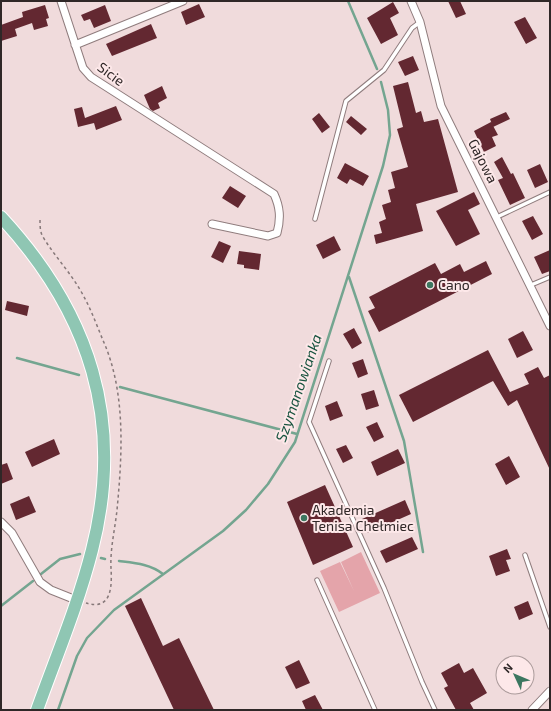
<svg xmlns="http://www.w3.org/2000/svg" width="551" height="711" viewBox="0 0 551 711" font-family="'Exo 2',sans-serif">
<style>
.green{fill:#e4a4aa}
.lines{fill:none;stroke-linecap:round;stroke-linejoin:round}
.stream{stroke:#74a590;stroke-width:2.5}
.building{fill:#632831}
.service-casing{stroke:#8f7c7d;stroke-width:5.5}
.minor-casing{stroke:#8f7c7d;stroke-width:9}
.primary-casing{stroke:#fff;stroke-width:14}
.path{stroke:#867879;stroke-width:1.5;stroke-dasharray:3 3;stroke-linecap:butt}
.service{stroke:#fff;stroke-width:3.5}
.minor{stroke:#fff;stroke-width:7}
.primary{stroke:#8fc6b3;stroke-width:12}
.poi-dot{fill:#3c7760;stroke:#fde8e9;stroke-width:1.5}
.labels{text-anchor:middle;stroke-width:4;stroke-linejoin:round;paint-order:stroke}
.street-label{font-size:14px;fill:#2f2727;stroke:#fde8e9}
.poi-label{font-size:14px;fill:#2f2727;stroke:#fde8e9;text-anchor:start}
.water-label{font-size:15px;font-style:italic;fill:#18533f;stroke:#fde8e9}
</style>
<rect width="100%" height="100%" fill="#f0dbdc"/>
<!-- green -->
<path class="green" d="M361 552 380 593 339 612 320 571 340 562 354 591 341 562Z"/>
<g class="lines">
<!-- stream -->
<path class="stream" d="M348 1 377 69
M349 277 404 441 423 552
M17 358 79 375
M120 387 297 434
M101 558 105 559
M119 561C135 563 150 564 163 574
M41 574 60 559 80 554
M1 606 33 581
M58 710 77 656 87 638 114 610 223 531 246 510 268 484 295 442 383 166 390 135 388 110 381 82"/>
</g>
<!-- building -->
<path class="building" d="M448 1H460L466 14 456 18Z
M393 2 399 13 390 18 398 35 381 44 367 18Z
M199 4 205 17 186 25 181 12Z
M45 5 49 18 46 19 48 26 34 30 32 23 15 29 17 36 1 41V25L23 17 22 12Z
M105 5 111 21 94 28 90 19 84 21 81 15Z
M525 17 537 38 526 44 514 22Z
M151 24 157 38 112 56 106 44Z
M413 56 419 70 405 76 398 62Z
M408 82 416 113 421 111 424 122 438 119 458 192 416 204 423 231 376 244 374 235 382 233 379 222 386 219 382 205 391 202 388 190 395 188 391 172 408 167 397 129 403 127 393 86Z
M162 86 167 98 158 103 160 108 153 111 150 109 144 95Z
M116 106 122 120 96 130 94 123 78 127 74 109 82 107 85 118Z
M506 112 510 119 493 127 490 119Z
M319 113 330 127 322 133 312 119Z
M351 116 367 129 361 135 346 122Z
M491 122 498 135 492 137 496 146 484 152 474 131Z
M502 157 511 174 513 173 525 198 510 205 498 180 503 178 494 162Z
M345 163 369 176 363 186 350 179 347 184 337 178Z
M540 164 548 182 535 188 527 170Z
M230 186 246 196 238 208 222 198Z
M474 192 480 204 468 210 480 234 456 246 436 211Z
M533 216 543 234 532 240 522 221Z
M334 236 341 250 323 259 316 245Z
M219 241 231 246 223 263 211 257Z
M550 250V271L542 274 534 257Z
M239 251 261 254 259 270 244 268V265L237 264Z
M486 261 492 274 379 332 368 311 375 308 369 297 435 263 441 274 460 264 464 272Z
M7 301 29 306 27 316 5 310Z
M354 328 362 343 352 349 343 334Z
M523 331 533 350 517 358 508 339Z
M488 350 510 392 529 384 524 374 538 367 544 378 550 375V470L517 400 508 406 493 381 413 422 399 395Z
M363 359 368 374 358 378 352 363Z
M374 390 379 406 366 410 361 394Z
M337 401 343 416 330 421 325 406Z
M377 422 384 437 374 442 366 427Z
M54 439 60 454 32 467 25 452Z
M346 445 353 458 343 463 336 449Z
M398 449 405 463 377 476 371 462Z
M509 456 520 477 506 485 495 464Z
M7 463 13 479 1 484V465Z
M325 485 353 547 313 565 287 502Z
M29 496 36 512 16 520 10 504Z
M405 500 411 514 368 533 362 519Z
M412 537 418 549 386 563 380 551Z
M507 549 511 559 506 560 510 571 496 576 489 556Z
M141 598 163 646 179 638 214 710H174L125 606Z
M528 601 533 614 519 620 514 607Z
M299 660 310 683 296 689 285 667Z
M459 663 464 673 473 668 487 693 470 703 474 710H456L444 688 448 686 441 673Z
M315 695 323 710H306L302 701Z"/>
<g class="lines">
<defs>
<path id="service" d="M497 217 550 192
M315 219 346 101 384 70 412 28 420 22
M531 285 550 277
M329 361 309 422 384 588 422 682 435 710
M525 555 550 627
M317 580 375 710"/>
<path id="minor" d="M61 1 83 68 91 77 274 194C280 207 281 218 277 233L268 236 212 224
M411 1 420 22 441 106 550 326
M75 45 183 1
M1 522 12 533 40 582 51 590 76 600
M532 710 550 691"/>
<path id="primary" d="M1 217C90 313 125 421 92 550 78 605 56 657 37 710"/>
</defs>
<!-- service casing -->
<use href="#service" class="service-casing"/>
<!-- minor casing -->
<use href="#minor" class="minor-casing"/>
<!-- primary casing -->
<use href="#primary" class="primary-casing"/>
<!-- path -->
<path class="path" d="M40 220C40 226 40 232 43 237 55 257 72 274 83 295 92 311 98 329 105 345 126 396 122 457 117 510 115 529 110 549 111 568 112 586 112 611 86 603"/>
<!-- service -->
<use href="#service" class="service"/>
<!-- minor -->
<use href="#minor" class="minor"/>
<!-- primary -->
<use href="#primary" class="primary"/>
</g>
<!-- markers -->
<g class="poi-dot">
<circle cx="430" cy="285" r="4"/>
<circle cx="304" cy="518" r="4"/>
</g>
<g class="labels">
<!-- street labels -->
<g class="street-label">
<text transform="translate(111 74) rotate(37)" y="5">Sicie</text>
<text transform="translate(483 161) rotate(63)" y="5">Gajowa</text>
</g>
<!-- poi labels -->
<g class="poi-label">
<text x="438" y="290">Cano</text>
<text x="312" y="515">Akademia<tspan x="312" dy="16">Tenisa Chełmiec</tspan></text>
</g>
<!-- water labels -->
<g class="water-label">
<text transform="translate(299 388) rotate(-71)" y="5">Szymanowianka</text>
</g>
</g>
<!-- border -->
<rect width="551" height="711" fill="none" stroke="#2f2727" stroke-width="4"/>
<!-- north arrow -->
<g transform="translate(515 675) rotate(314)"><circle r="19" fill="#fde8e9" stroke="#ab9b9b"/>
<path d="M0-3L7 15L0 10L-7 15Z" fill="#3c7760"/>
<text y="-6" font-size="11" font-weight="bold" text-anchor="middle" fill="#2f2727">N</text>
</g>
</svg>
